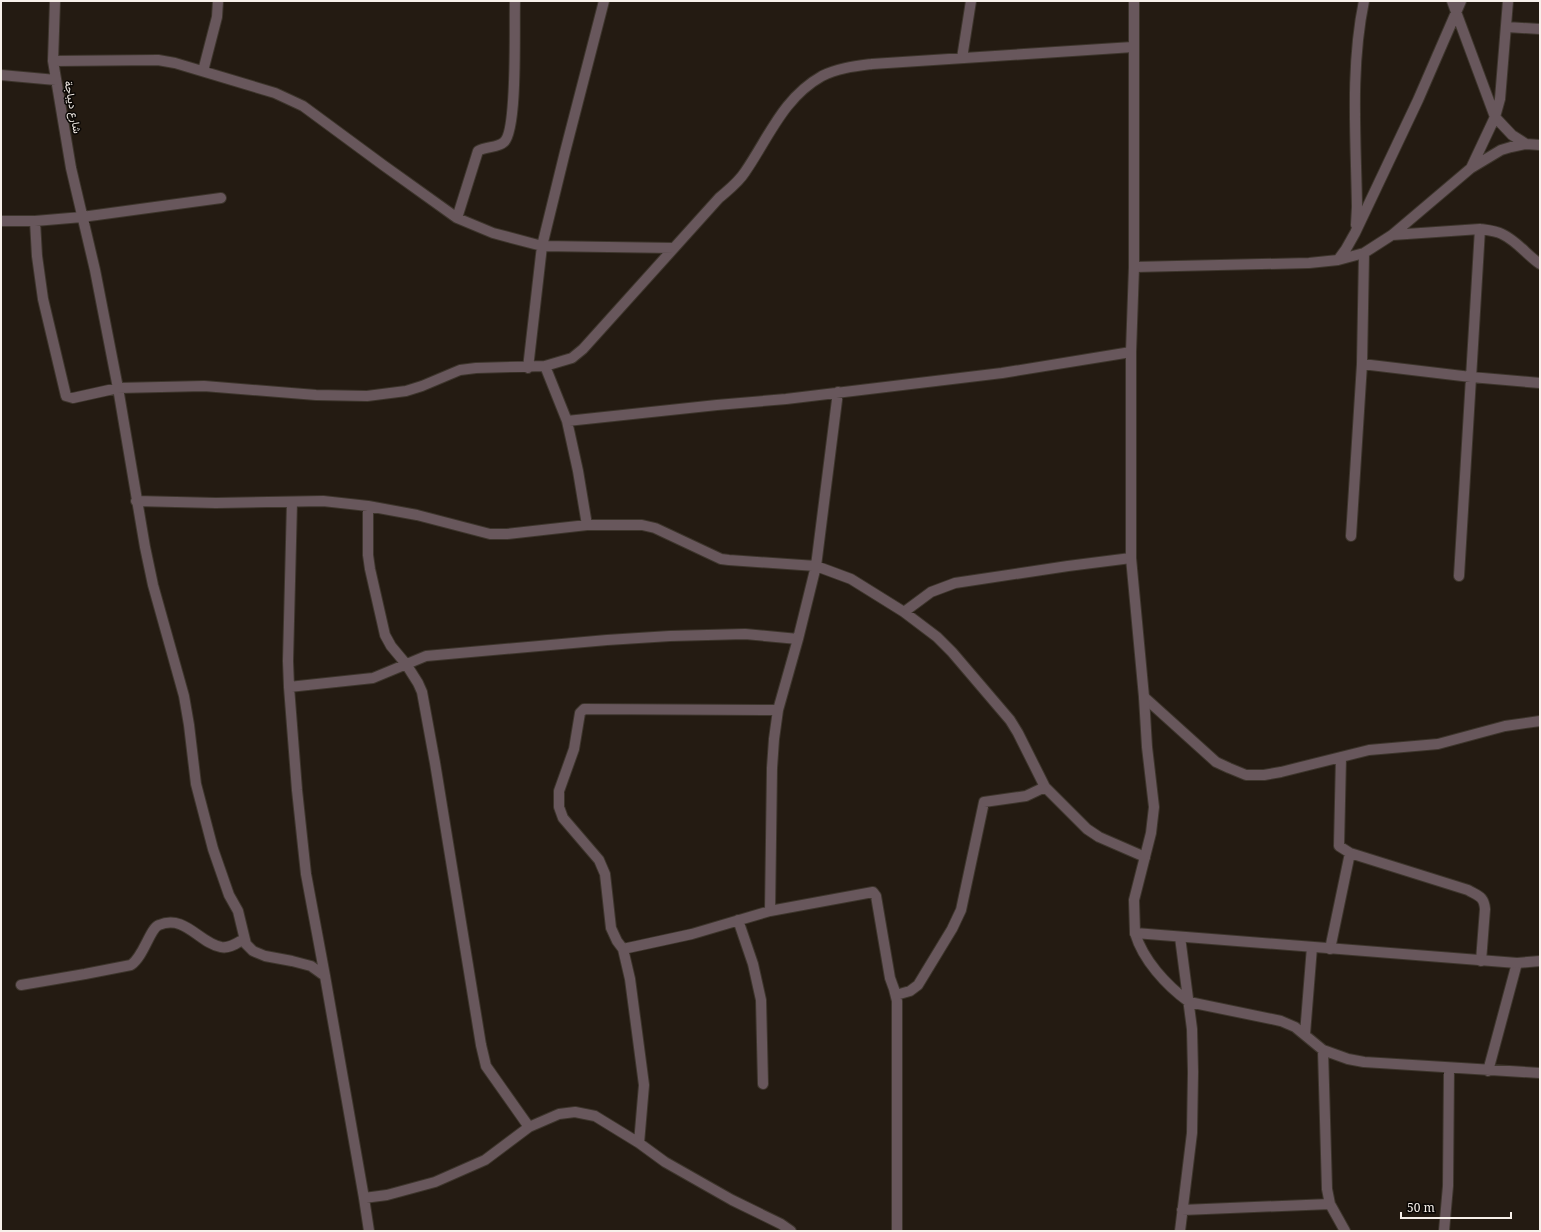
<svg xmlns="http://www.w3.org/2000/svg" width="1541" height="1232" viewBox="0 0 1541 1232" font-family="'Noto Serif',Vazirmatn,serif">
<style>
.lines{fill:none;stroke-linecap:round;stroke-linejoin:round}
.minor-casing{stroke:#3d352c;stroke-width:12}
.tertiary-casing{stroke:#3d352c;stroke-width:12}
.minor{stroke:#68575c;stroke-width:10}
.tertiary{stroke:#68575c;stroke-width:10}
.labels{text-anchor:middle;stroke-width:3;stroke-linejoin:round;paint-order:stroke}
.street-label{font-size:11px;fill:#f7f0ea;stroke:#0a0704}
</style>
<rect width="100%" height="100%" fill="#241b12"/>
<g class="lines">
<defs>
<path id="minor" d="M55 1 53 61 71 168 95 270 118 388 145 547 153 585 184 696 189 725 196 784 213 849 229 895 238 911 246 944 253 951 265 956 292 961 311 966 325 976
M1452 1 1495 117 1512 135 1526 144
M1507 27 1540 29
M962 58 971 1
M53 61 158 60 175 63 275 93 303 106 383 165 457 218 493 233 542 246 674 248
M203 71 217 17 218 1
M1 75 56 80
M1471 168 1495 117 1500 99 1508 1
M457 218 478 151C486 146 498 148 504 142 518 130 514 24 515 1
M1 221H35L82 217 221 198
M35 221 37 256 43 299 66 396 73 398 118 388 204 386 316 395 367 396 406 391 422 386 460 370 476 368 545 366 572 358 583 349 719 198C728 190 738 183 745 172 769 137 783 98 822 76 837 68 856 66 872 64L1133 47
M1356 225 1357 207C1356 139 1350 68 1364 1
M1392 235 1480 229C1487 230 1496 231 1502 234 1517 241 1527 255 1540 264
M1338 260 1346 249 1355 233 1418 100 1461 1
M1134 267 1309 263 1338 260 1364 253 1392 235 1471 168 1501 150 1511 147 1526 144 1540 145
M1362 364 1471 377 1540 383
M545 366 567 421 578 471 587 525
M528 368 542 246 565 152 604 1
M567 421 717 405 786 399 1002 373 1131 352
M136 501 216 503 323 501 368 506 417 515 490 534H507L587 525H642L655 528 721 559 729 560 816 566 851 579 904 612 937 637 952 652 1010 720 1018 733 1045 787 1087 829 1099 837 1145 857
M292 502 288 661 289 687 297 790 306 874 325 976 364 1198 369 1231
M368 506V555L370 569 385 635 391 646 406 664 418 683 422 692 435 763 481 1045 486 1066 529 1127
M1351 536 1362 364 1364 253
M1459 576 1480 229
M904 612 931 592 955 583 1068 566 1131 558
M289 687 373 678 426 656 607 640 670 636 745 634 798 639
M1144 697 1216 762 1229 768 1246 775H1264L1281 772 1369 750 1438 744 1505 726 1540 721
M1341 757 1339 846 1350 853 1468 890C1478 896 1484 896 1485 909L1481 961
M770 911 772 768 774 739 778 710 798 639 816 566 838 392
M738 920 753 964 761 1000 763 1084
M1135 933C1143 960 1166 985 1189 1002L1281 1021 1295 1027 1323 1050 1348 1059 1364 1062 1540 1073
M623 949 692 934 770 911 873 892 876 896 890 978 894 989 897 1001V1231
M1330 949 1350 853
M21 985 85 974 131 965C144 956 150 928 159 925 185 914 199 943 221 947 229 949 237 943 244 939
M896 995 910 991 918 985 952 929 961 910 984 802 1026 796 1045 787
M1305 1034 1312 947
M1323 1050 1327 1189 1330 1204 1345 1231
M1488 1071 1517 963
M639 1143 644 1085 630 979 623 949 617 941 611 928 605 874 599 860 563 818 559 807V791L574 749 580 713 584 709 778 710
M364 1198 387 1195 435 1182 485 1160 529 1127 559 1114 575 1112 595 1116 639 1143 665 1162 732 1200 781 1224 791 1231
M1182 1210 1330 1204
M1180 1231 1192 1133 1193 1072 1192 1029 1180 937
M1444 1231 1448 1186 1449 1068"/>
<path id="tertiary" d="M1134 1V267L1131 352V558L1144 697 1147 747 1154 807 1151 833 1134 900 1135 933 1517 963 1540 961"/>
</defs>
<!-- minor casing -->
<use href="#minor" class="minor-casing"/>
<!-- tertiary casing -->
<use href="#tertiary" class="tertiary-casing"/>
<!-- minor -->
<use href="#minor" class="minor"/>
<!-- tertiary -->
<use href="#tertiary" class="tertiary"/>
</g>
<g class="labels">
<!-- street labels -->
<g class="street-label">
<text transform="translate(73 107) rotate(80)" y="4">شارع ديباجة</text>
</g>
</g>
<!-- border -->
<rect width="1541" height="1232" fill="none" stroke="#f7f0ea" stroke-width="4"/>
<!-- scale -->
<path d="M1401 1212v6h110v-6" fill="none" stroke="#f7f0ea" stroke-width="2"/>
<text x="1407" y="1212" font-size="12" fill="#f7f0ea" stroke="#0a0704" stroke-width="3" paint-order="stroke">50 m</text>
</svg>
